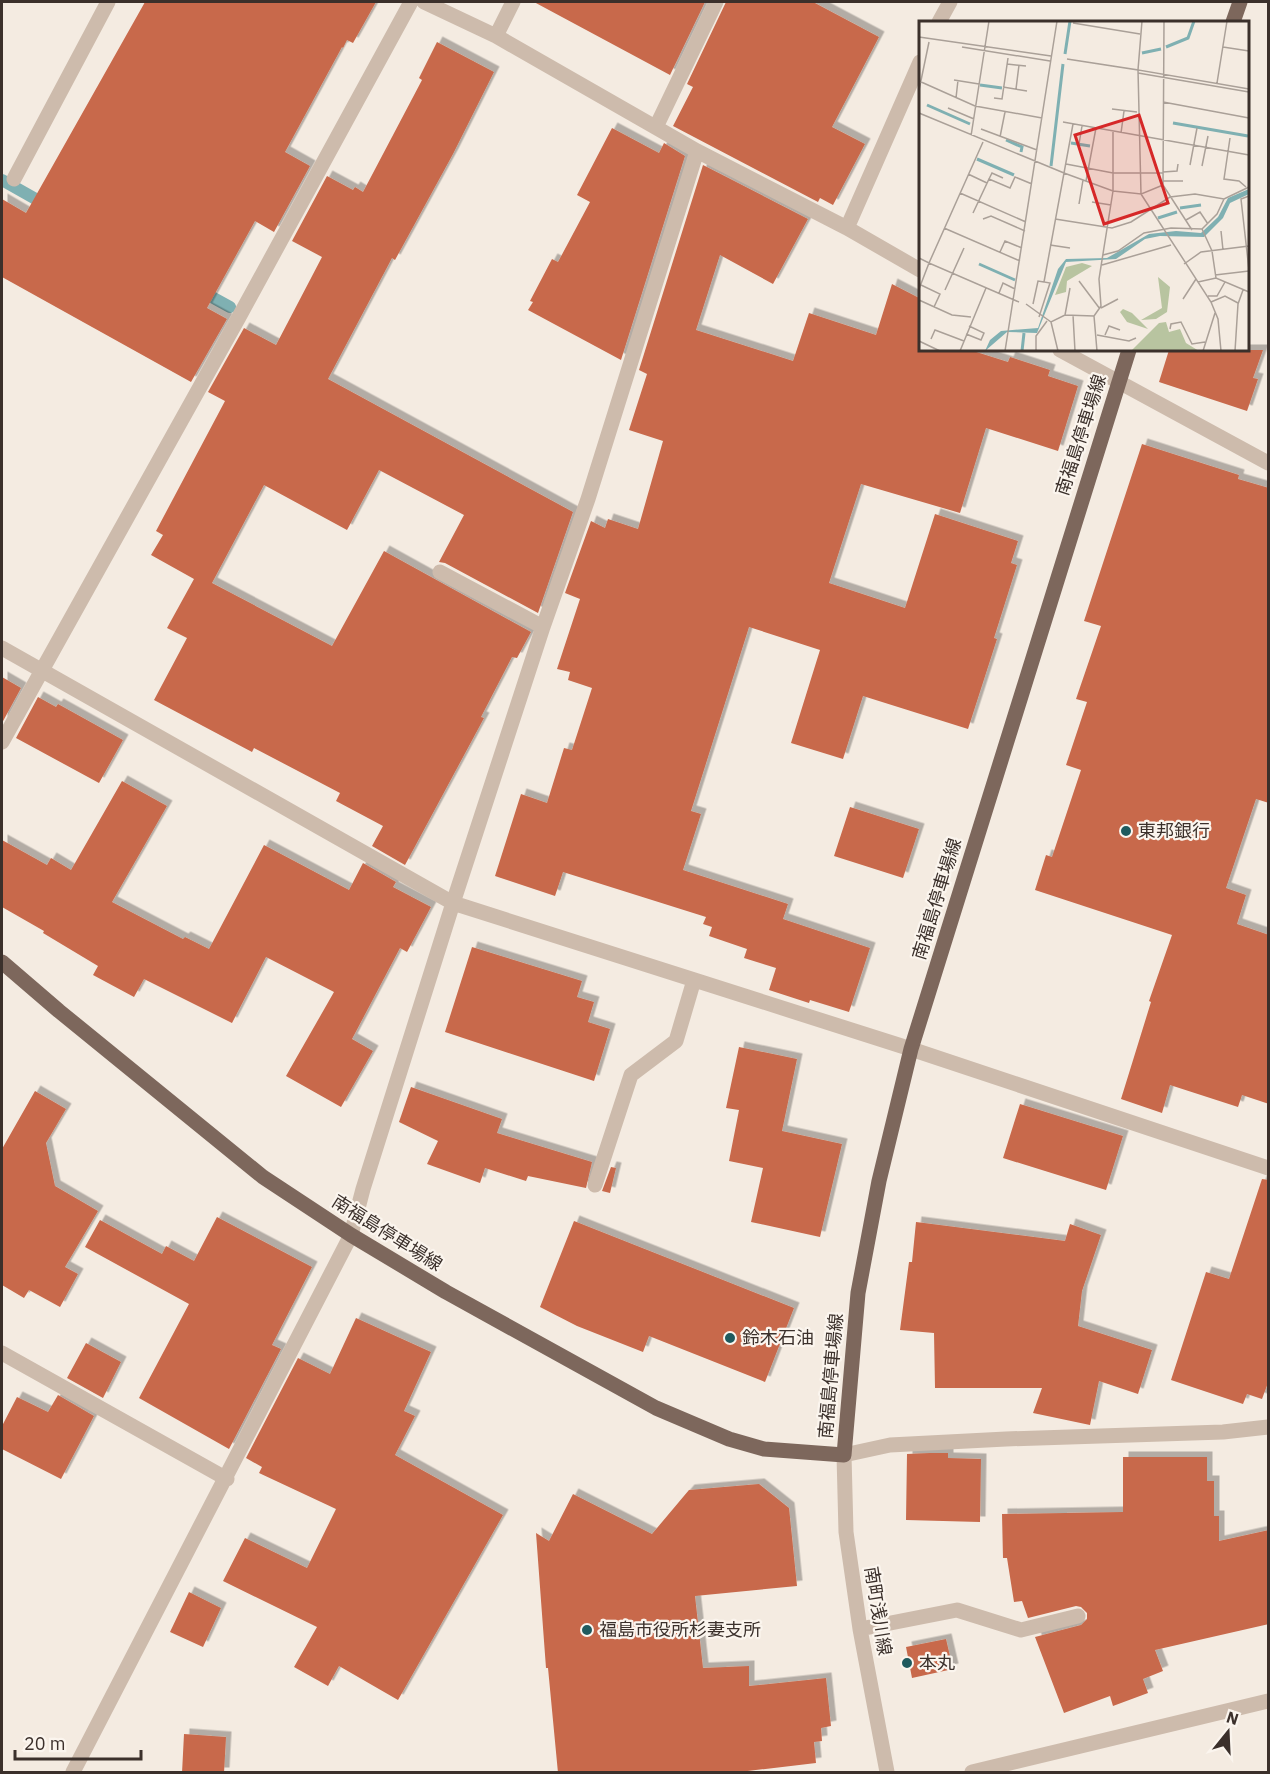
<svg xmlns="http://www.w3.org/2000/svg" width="1270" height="1774" viewBox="0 0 1270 1774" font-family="'IBM Plex Sans','Noto Sans JP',sans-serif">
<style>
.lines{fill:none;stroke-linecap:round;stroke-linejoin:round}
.stream{stroke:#7fb0b2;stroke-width:12}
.building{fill:#c8694b;filter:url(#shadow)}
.minor{stroke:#cdbbac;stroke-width:15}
.major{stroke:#7d675c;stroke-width:15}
.poi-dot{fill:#1f5a5e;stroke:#fbf5ee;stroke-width:2}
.labels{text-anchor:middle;stroke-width:4.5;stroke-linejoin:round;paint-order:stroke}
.street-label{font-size:18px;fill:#3b302b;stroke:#fbf5ee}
.poi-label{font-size:18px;fill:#3b302b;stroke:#fbf5ee;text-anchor:start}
.inset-river{fill:none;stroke:#7fb0b2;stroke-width:3}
.inset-road{fill:none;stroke:#aaa098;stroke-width:1.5}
.view{fill:#d62828;fill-opacity:0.15;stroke:#d62828;stroke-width:3}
.inset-edge{fill:none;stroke:#3b302b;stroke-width:3}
</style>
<defs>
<filter id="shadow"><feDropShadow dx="5.5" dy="-5.5" stdDeviation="0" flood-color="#0004"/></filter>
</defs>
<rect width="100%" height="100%" fill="#f4ebe1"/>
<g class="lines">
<!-- stream -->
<path class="stream" d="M2 180 48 206
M199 290 230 307"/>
</g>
<!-- building -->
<path class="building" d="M145 2H376L353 43 347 40 343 48 342 47 285 152 310 166 274 232 255 221 207 308 227 319 191 382 2 277V199L26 213Z
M534 2H705L670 75Z
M726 2H813L879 37 832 127 865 144 833 205 820 198 818 202 673 126 693 87 687 84Z
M437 42 494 72 453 154 395 260 392 258 328 379 573 512 538 613 445 563 439 562 464 515 379 470 347 530 264 485 212 583 332 646 384 551 531 632 517 658 512 657 481 717 484 718 405 865 372 846 383 826 336 801 340 793 254 748 252 752 154 700 187 638 167 628 194 579 151 555 163 535 156 531 225 401 208 392 244 328 276 345 322 257 292 241 327 176 353 190 355 187 363 192 422 80 419 78Z
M612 128 659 153 664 143 685 156 621 360 528 310 533 302 530 301 552 259 558 262 590 202 577 195Z
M703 165 808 219 773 284 720 255 696 330 793 361 809 313 876 335 892 284 921 299V350H970L1008 362 1010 357 1050 370 1048 376 1078 386 1058 451 986 428 960 513 861 484 829 583 905 608 935 514 1018 541 1011 563 1017 565 994 638 997 639 968 729 863 696 843 759 791 743 820 650 749 627 691 811 701 814 683 870 788 904 783 919 870 948 849 1012 810 1000 809 1003 769 990 776 968 744 958 747 949 709 936 712 927 703 924 706 917 563 872 555 896 495 876 521 794 547 803 564 748 572 750 592 688 568 680 570 672 557 669 580 599 565 593 591 521 605 528 608 519 638 529 663 441 629 430 647 374 639 370Z
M1169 350H1263L1253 378 1258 379 1247 411 1159 382Z
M1142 444 1239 475 1238 479 1269 488V803L1256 799 1226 888 1246 895 1237 924 1269 935V1104L1242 1095 1238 1107 1170 1085 1162 1113 1121 1099 1151 1002 1149 1001 1172 935 1035 890 1046 855 1052 857 1081 770 1066 765 1087 702 1076 699 1101 626 1084 621Z
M2 677 21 688 2 723Z
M38 697 56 707 58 704 123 740 99 783 16 738Z
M122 781 167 806 112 902 183 939 185 937 209 949 264 845 349 890 363 863 396 882 393 887 431 907 407 952 400 948 352 1039 373 1051 341 1107 286 1076 334 992 266 957 232 1023 144 979 134 997 93 975 98 966 43 933 44 931 2 907V840L47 865 51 858 71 870Z
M850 807 919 829 903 878 834 856Z
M472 947 582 981 577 997 594 1002 588 1022 610 1029 594 1081 445 1032Z
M739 1047 797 1059 782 1131 842 1144 820 1237 751 1222 763 1168 729 1161 739 1110 726 1108Z
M411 1087 502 1119 497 1133 592 1162 586 1188 528 1176 526 1181 485 1168 480 1183 427 1164 438 1141 399 1122Z
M35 1091 66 1109 46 1143 55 1186 98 1211 65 1267 78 1274 60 1307 29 1290 24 1298 2 1285V1149Z
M1020 1104 1123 1136 1106 1190 1003 1158Z
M611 1167 616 1168 610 1193 602 1191Z
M1262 1179 1269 1180V1380L1262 1399 1247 1394 1243 1404 1171 1380 1206 1272 1229 1279Z
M217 1217 312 1267 272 1345 281 1349 229 1449 139 1398 189 1304 85 1247 100 1220 162 1254 166 1246 194 1261Z
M574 1221 794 1308 765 1382 649 1336 643 1352 577 1326 540 1307Z
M916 1222 1065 1241 1070 1224 1101 1235 1082 1291 1078 1326 1152 1350 1138 1394 1099 1381 1090 1425 1033 1413 1042 1388H935L934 1333 900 1330 909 1262H912Z
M356 1318 431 1352 404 1411 415 1416 395 1455 503 1515 398 1700 339 1666 328 1686 294 1667 317 1627 223 1581 245 1538 307 1568 336 1509 259 1473 262 1467 246 1458 298 1358 330 1374Z
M86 1343 121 1362 103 1398 67 1378Z
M58 1395 94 1416 61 1479 2 1449V1426L17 1397 48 1412Z
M930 1453H948V1458L981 1459 980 1522 906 1520 907 1454Z
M1123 1457H1207V1481H1214V1516H1219V1541L1269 1530V1624L1155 1650 1163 1671 1143 1679 1148 1693 1113 1706 1110 1696 1064 1713 1035 1637 1081 1625 1087 1619V1613L1081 1607 1076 1606 1028 1618 1022 1601 1014 1602 1007 1558H1003L1002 1514 1123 1512Z
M759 1484 789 1508 797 1586 695 1596 703 1668 749 1666V1686L826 1678 831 1726 821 1728 822 1741 814 1742 816 1763 731 1773H558L548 1668H546L536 1533 549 1541 573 1494 652 1534 689 1490Z
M189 1592 221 1608 203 1647 170 1632Z
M946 1639 953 1669 912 1678 906 1647Z
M184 1734 226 1737 224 1773H182Z"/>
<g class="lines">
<!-- minor -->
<path class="minor" d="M424 2 496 36 697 151 847 228 920 270
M939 22 950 2
M496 36 513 2
M656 127 716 2
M14 179 108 2
M847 228 920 62
M1060 350 1268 463
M440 572 543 627
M2 648 453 903 911 1049 1268 1168
M2 742 239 317 411 2
M595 1185 631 1075 676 1041 694 980
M2 1353 227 1479
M860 1629 957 1610 1021 1630 1078 1616
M73 1772 351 1235 363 1189 453 903 543 627 588 499 697 151
M887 1772 860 1629 846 1532 844 1455 890 1445 1006 1439 1223 1432 1268 1427
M972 1772 1268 1701"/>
<!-- major -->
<path class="major" d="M1233 22 1240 2
M2 962 59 1011 263 1177 351 1235 446 1292 656 1408 729 1439 764 1449 844 1455 858 1293 879 1181 911 1049 1129 350"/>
</g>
<!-- markers -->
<g class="poi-dot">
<circle cx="1126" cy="831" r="6"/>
<circle cx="730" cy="1338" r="6"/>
<circle cx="587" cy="1630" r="6"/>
<circle cx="907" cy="1663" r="6"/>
</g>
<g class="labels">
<!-- street labels -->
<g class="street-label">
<text transform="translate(1081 435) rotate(-72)" y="6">南福島停車場線</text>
<text transform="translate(937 899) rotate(-73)" y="6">南福島停車場線</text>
<text transform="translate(387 1233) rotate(32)" y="6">南福島停車場線</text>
<text transform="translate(831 1376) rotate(-85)" y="6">南福島停車場線</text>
<text transform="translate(878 1611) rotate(81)" y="6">南町浅川線</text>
</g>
<!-- poi labels -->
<g class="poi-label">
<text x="1138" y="837">東邦銀行</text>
<text x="742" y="1344">鈴木石油</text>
<text x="599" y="1636">福島市役所杉妻支所</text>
<text x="919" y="1669">本丸</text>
</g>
</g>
<!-- overview -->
<g transform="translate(919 21)">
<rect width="330" height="330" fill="#f4ebe1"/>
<path d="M163 242 173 245 148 260 147 271 136 274 147 246ZM239 256 251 266 248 291 237 298 222 299 243 287ZM204 288 213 292 229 308 208 301 201 291ZM247 301 250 311 261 308 267 322 280 330H212L240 302Z" fill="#b8c4a0"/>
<path d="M330 168V173L311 182 304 197 285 216 241 215 226 218 197 238 147 241 118 312 88 311 66 330 71 319 82 310 119 307 139 248 147 238 188 237 230 213 257 210 282 212 299 196 309 177Z" fill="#7fb0b2"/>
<path class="inset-river" d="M247 26 269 17 275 0M223 32 242 28M146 33 151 0M61 64 83 67M8 84 51 103M254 102 329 115M87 119 103 126 102 131M152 122 171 125M58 138 95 154M132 145 144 43M261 187 282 184M239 197 258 191M60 243 96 259M103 330 105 312"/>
<path class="inset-road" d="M223 0 219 49 330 68M245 0 244 164 273 209M154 2 221 13M0 16 132 35M43 26 131 40M304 26 330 30M88 43 107 45M219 52 330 71M35 59 60 63M0 60 56 85 123 97M298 62 308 0M84 66 108 70M97 68 100 44M0 69 10 21M37 77 39 59M75 77 83 78 89 37M244 81 330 97M29 87 55 98M193 88 218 91M0 92 145 152M144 101 330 134M62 108 118 129M202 112 205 90M52 115 70 0M81 116 86 91M311 117 305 158 320 160 327 166M160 123 163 105M147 143 194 152H244M271 144 278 107M283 145 289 115M244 151 258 150 259 143M145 152 194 170 222 173 219 49 148 38M49 153 68 162M70 158 73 152 84 157M167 160 177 107M244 160H264M244 164 222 173 292 281 299 298 302 330M41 172 107 201M330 175 322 178 330 249M173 181 192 184M160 183 164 159M54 192 70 158 91 167 96 156 113 163M64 198 72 195 106 210M136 198 193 207 212 201 251 176 276 173 305 178 330 166M267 199 281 191 289 203M25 207 101 240M283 208 293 230 297 257M302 210 304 229M131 224 151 227M81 231 86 220 103 227M184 234 199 230 225 212 252 207 283 208 298 193 305 178M0 237 10 242 64 121M265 243 282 231 330 225M183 244 252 224M296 254 330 250M160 260 181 288M279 261 297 257 330 271M2 264 21 273 15 286M0 268 10 242 100 281M26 269 45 227M80 272 84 262 96 268M289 275H298L306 261M264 278 277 258M0 279 33 294 52 296M292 281 306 275 319 282M107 283 132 301 146 294 175 295M114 283 119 260 125 261M182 287 199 278M146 294 151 267M154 294 156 330M120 296 131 262 125 261 154 103M132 301 139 330M251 308 252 303 262 301 273 323 286 321M47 313 62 319 65 312 50 305M178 314 210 320 217 317M186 314 190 305 201 309M12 318 16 309 45 320M0 320 21 330M41 330 67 267M86 330 138 0M117 330V315L128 300M178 330 175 295 182 285 180 258 194 170V110M284 330 296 292M316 330 319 283 324 269"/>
<path class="view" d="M220 94 249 182 185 203 156 114Z"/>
<rect width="330" height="330" class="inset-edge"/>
</g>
<!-- border -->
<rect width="1270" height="1774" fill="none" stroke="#3b302b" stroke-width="6"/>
<!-- north arrow -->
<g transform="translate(1228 1732) rotate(18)" stroke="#fbf5ee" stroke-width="4.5" paint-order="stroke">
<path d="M0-4.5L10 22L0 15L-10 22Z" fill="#3b302b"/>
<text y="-9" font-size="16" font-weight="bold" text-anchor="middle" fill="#3b302b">N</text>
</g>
<!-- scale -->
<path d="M15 1750v9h126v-9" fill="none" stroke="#3b302b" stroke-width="3"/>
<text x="24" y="1750" font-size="18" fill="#3b302b" stroke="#fbf5ee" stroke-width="4.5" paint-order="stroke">20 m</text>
</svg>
